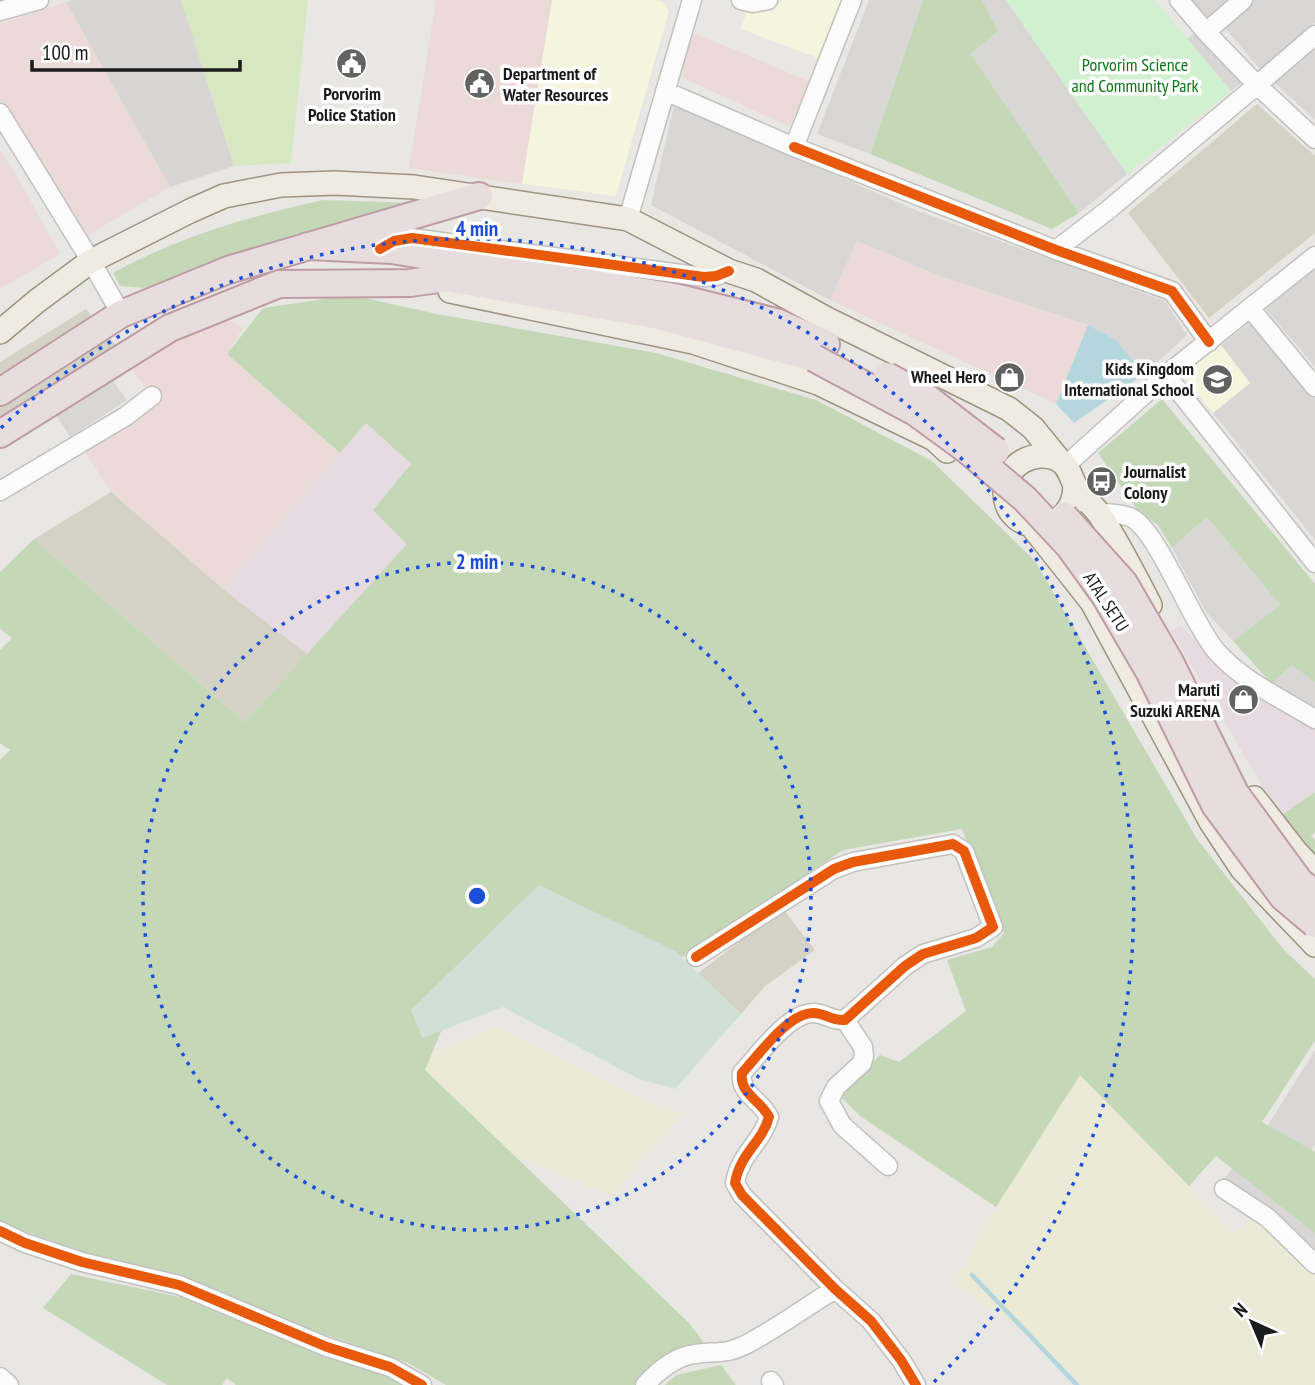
<svg xmlns="http://www.w3.org/2000/svg" width="1315" height="1385" viewBox="0 0 1315 1385" font-family="'PT Sans Narrow',sans-serif">
<style>
.residential{fill:#d8d7d5}
.commercial{fill:#ecdad8}
.industrial{fill:#e7dbe2}
.education{fill:#f5f4dc}
.religious{fill:#d7d6d5}
.construction{fill:#d3d2c5}
.farmland{fill:#eaead6}
.grass{fill:#d6e7c1}
.forest{fill:#c4d8b8}
.wetland{fill:#d1e0d7}
.park{fill:#d0f0cf}
.water{fill:#b6d6dd}
.lines{fill:none;stroke-linecap:round;stroke-linejoin:round}
.stream{stroke:#b6d6dd;stroke-width:4.5}
.minor-casing{stroke:#c2c1bf;stroke-width:21}
.major-casing{stroke:#9f9481;stroke-width:26}
.highway-casing{stroke:#be9ca5;stroke-width:30}
.minor{stroke:#fcfbfb;stroke-width:18}
.major{stroke:#efeae2;stroke-width:23}
.highway{stroke:#e8ddde;stroke-width:26}
.highway-bridge-casing{stroke:#be9ca5;stroke-width:30;stroke-linecap:butt}
.highway-bridge{stroke:#e8ddde;stroke-width:26}
.cycleway-casing{stroke:#fff;stroke-width:15}
.cycleway{stroke:#e8590c;stroke-width:10}
.ring{fill:none;stroke:#1d4ed8;stroke-width:3.5;stroke-dasharray:3.5 7}
.labels{text-anchor:middle;stroke-width:7;stroke-linejoin:round;paint-order:stroke}
.park-label{font-size:18px;fill:#0c7514;stroke:#fff}
.poi-label{font-size:18px;font-weight:bold;fill:#1b1b1b;stroke:#fff;text-anchor:end}
.street-label{font-size:18px;fill:#1b1b1b;stroke:#fff}
.centre{fill:#1d4ed8;stroke:#fff;stroke-width:3.5}
.ring-label{font-size:21px;text-anchor:middle;font-weight:bold;fill:#1d4ed8;stroke:#fff;stroke-width:7;stroke-linejoin:round;paint-order:stroke}
</style>
<rect width="100%" height="100%" fill="#e9e7e3"/>
<!-- residential -->
<path class="residential" d="M869 0H923L870 154 817 134Z
M982 0H1006L1127 174 1079 213 971 54 998 31Z
M1192 0H1231L1208 20Z
M1252 0H1315V23L1261 70 1222 25Z
M1198 30 1243 81 1231 91 1187 39Z
M1315 47V120L1274 82Z
M674 105 918 211 1165 301 1187 335 1144 374 1116 340 1088 325 942 277 857 241 830 300 651 205Z
M1315 269V367L1266 309Z
M1251 322 1315 399V540L1213 413 1250 383 1221 345Z
M110 377 127 400 70 437 53 410Z
M1207 517 1280 605 1233 641 1206 612 1172 548Z
M1291 665 1315 682V713L1272 684Z
M1315 1050V1144L1307 1157 1266 1128Z
M1243 1155 1315 1209V1249L1223 1180Z"/>
<!-- commercial -->
<path class="commercial" d="M436 0H552L522 184 409 168Z
M66 2 170 187 88 235 0 99V24Z
M694 33 809 81 790 127 683 78V63Z
M0 151 15 173 60 254 0 289Z
M857 241 942 277 1088 325 1056 404 830 300Z
M219 313 243 328 227 354 340 453 223 589 111 492 84 450 155 400 125 361Z"/>
<!-- industrial -->
<path class="industrial" d="M366 423 411 464 408 544 307 654 223 589Z
M1181 625 1223 670 1315 723V792L1280 816 1171 631Z"/>
<!-- education -->
<path class="education" d="M552 0H655L662 1 669 11 616 196 522 184Z
M782 0H842L818 58 741 29 747 11H773Z
M1221 345 1250 383 1213 413 1183 375Z"/>
<!-- religious -->
<path class="religious" d="M72 0H181L234 166 170 187 66 2Z"/>
<!-- construction -->
<path class="construction" d="M1257 104 1315 156V233L1209 318 1128 213Z
M86 309 118 348 0 419V362Z
M111 492 223 589 307 654 245 722 34 539Z
M783 909 815 950 765 986 741 1014 698 973Z"/>
<!-- farmland -->
<path class="farmland" d="M498 1027 642 1099 683 1113 612 1196 426 1120 411 1061Z
M1080 1075 1189 1186 1233 1234 1256 1217 1315 1271V1385H1083L1035 1339 953 1283 996 1207Z"/>
<!-- grass -->
<path class="grass" d="M181 0H308L291 163 234 166Z"/>
<!-- forest -->
<path class="forest" d="M923 0H982L998 31 971 54 1079 213 1052 229 870 154Z
M323 200 417 203 416 209 305 232 144 288 120 286 113 273C178 237 251 216 323 200Z
M351 295 437 314 656 353 816 400 932 461 1035 561 1197 839 1284 950 1315 979V1041L1262 1122 1315 1152V1233L1216 1156 1189 1186 1080 1075 996 1207 860 1116 841 1097 880 1055 899 1062 966 1011 947 960 992 947 1004 933 962 829 843 850 683 957 543 947 450 1010 425 1070 689 1323 704 1343C668 1352 660 1359 635 1385H446L408 1363 0 1223V760L10 750 0 743V650L12 638 0 629V572L34 539 245 722 407 544 373 510 411 464 366 423 340 453 227 354 263 308Z
M1162 399 1315 584V682L1291 665 1272 684 1233 641 1280 605 1207 517 1172 548 1158 525 1138 511 1098 453Z
M1315 792V832L1311 836 1315 840V856L1280 816Z
M71 1274 180 1297 297 1345 387 1372 411 1385H236L227 1378 222 1385H167L43 1308Z
M721 1365 736 1385H665L676 1375Z"/>
<!-- wetland -->
<path class="wetland" d="M539 885 675 951 741 1014 675 1089 639 1079 503 1007 422 1038 411 1010Z"/>
<!-- park -->
<path class="park" d="M1006 0H1155L1231 91 1127 174Z"/>
<!-- water -->
<path class="water" d="M1088 325 1116 340 1144 374 1074 423 1056 404Z"/>
<g class="lines">
<!-- stream -->
<path class="stream" d="M972 1275 1077 1385"/>
<defs>
<path id="minor" d="M741 0 753 3 768 0
M1179 0 1206 32
M1243 0 1206 32 1257 85 1315 35
M0 11 39 0
M665 91 794 147 852 0
M0 113 91 261 121 314
M794 147 1056 250 1172 291 1209 342
M628 219 692 0
M383 247 394 241 412 238 704 277 716 276 729 271
M1056 250 1108 210 1257 85 1315 139
M1251 309 1315 387
M1166 375 1315 563
M1065 466 1166 375 1315 256
M0 491 126 416 152 396
M1098 512C1108 514 1121 513 1130 517 1157 528 1192 624 1217 652 1243 681 1282 699 1315 719
M696 957 834 869 853 862 953 844 964 851 993 927 976 938 923 954 905 966 845 1020C830 1021 826 1013 813 1013 788 1013 758 1056 742 1073 739 1094 761 1100 769 1117 762 1143 740 1153 735 1183L742 1195 835 1289 871 1321 901 1360 916 1385
M845 1020 863 1047 864 1056 862 1063 836 1087 829 1101 842 1125 888 1166
M1224 1189 1268 1218 1315 1264
M0 1231 25 1243 82 1262 179 1285 327 1347 390 1367 422 1385
M0 1377 9 1385
M771 1381 774 1385
M645 1385C658 1371 676 1356 695 1354 717 1351 725 1355 747 1344 777 1328 806 1307 835 1289"/>
<path id="major" d="M450 291 693 342 818 383 934 439 947 451
M0 332 37 301 91 261 190 211 224 196 281 185 335 183 414 187 628 219 729 271 756 280 827 319 1009 409 1033 428 1060 461
M1075 486C1074 537 1006 538 1005 492 1005 479 1012 467 1023 461 1034 455 1048 454 1059 460 1070 467 1070 477 1076 487 1082 497 1093 505 1100 515 1119 544 1134 574 1150 605
M1031 525 1092 602 1211 822 1242 869 1315 945
M1254 798 1297 853 1315 872"/>
<path id="highway" d="M308 246 392 250 675 297 776 322 826 344
M0 392 121 314 228 270 479 196
M0 434 170 328 279 284 410 283 446 278 654 315 814 358"/>
</defs>
<!-- minor casing -->
<use href="#minor" class="minor-casing"/>
<!-- major casing -->
<use href="#major" class="major-casing"/>
<!-- highway casing -->
<use href="#highway" class="highway-casing"/>
<!-- minor -->
<use href="#minor" class="minor"/>
<!-- major -->
<use href="#major" class="major"/>
<!-- highway -->
<use href="#highway" class="highway"/>
<defs>
<path id="highway-bridge" d="M814 358 915 412 967 450 1025 499 1069 546 1105 596 1150 673 1215 805 1283 897 1315 924
M887 376 926 397 996 451
M1064 516 1124 583 1170 662 1235 793 1300 882 1315 894"/>
</defs>
<!-- highway-bridge casing -->
<use href="#highway-bridge" class="highway-bridge-casing"/>
<!-- highway-bridge -->
<use href="#highway-bridge" class="highway-bridge"/>
<defs>
<path id="cycleway" d="M794 147 1056 250 1172 291 1209 342
M380 249 394 241 412 238 704 277 716 276 729 271
M696 957 834 869 853 862 953 844 964 851 993 927 976 938 923 954 905 966 845 1020C830 1021 826 1013 813 1013 788 1013 758 1056 742 1073 739 1094 761 1100 769 1117 762 1143 740 1153 735 1183L742 1195 835 1289 871 1321 901 1360 916 1385
M0 1231 25 1243 82 1262 179 1285 327 1347 390 1367 422 1385"/>
</defs>
<!-- cycleway casing -->
<use href="#cycleway" class="cycleway-casing"/>
<!-- cycleway -->
<use href="#cycleway" class="cycleway"/>
</g>
<!-- distance rings -->
<g class="ring">
<circle cx="477" cy="896" r="334"/>
<path d="M1 428A667 667 0 1 1 932 1384"/>
</g>
<!-- icons -->
<defs>
<symbol id="civic-disc" viewBox="-11 -11 22 22"><circle r="9.5" fill="#636261" stroke="#fff"/><path d="M-.6-6.5H3V-4.5H.6V-3L4-1V1h2V6H-6V1h2V-1L-.6-3ZM-1.2 2.5V6h2.4V2.5Z" fill="#fff"/></symbol>
<symbol id="shop-disc" viewBox="-11 -11 22 22"><circle r="9.5" fill="#636261" stroke="#fff"/><path d="M-5-2.5h2.3a2.7 3.5 0 0 1 5.4 0H5L5.5 6h-11ZM-1.5-2.5h3a1.5 2.3 0 0 0-3 0Z" fill="#fff"/></symbol>
<symbol id="school-disc" viewBox="-11 -11 22 22"><circle r="9.5" fill="#636261" stroke="#fff"/><path d="M0-5L7-2L0 1L-7-2ZM-4 1L0 2.5L4 1V4Q0 6-4 4Z" fill="#fff"/></symbol>
<symbol id="bus-disc" viewBox="-11 -11 22 22"><circle r="9.5" fill="#636261" stroke="#fff"/><path d="M-5-6H5V4H4V6H2V4H-2V6H-4V4H-5ZM-3.5-4V0h7V-4ZM-3.5 1.2v1.5H-2V1.2ZM2 1.2v1.5H3.5V1.2Z" fill="#fff"/></symbol>
</defs>
<g fill-rule="evenodd">
<use href="#civic-disc" x="334" y="46" width="35" height="35"/>
<use href="#civic-disc" x="462" y="66" width="35" height="35"/>
<use href="#shop-disc" x="992" y="360" width="35" height="35"/>
<use href="#school-disc" x="1200" y="362" width="35" height="35"/>
<use href="#bus-disc" x="1084" y="464" width="35" height="35"/>
<use href="#shop-disc" x="1226" y="682" width="35" height="35"/>
</g>
<g class="labels">
<!-- park labels -->
<g class="park-label">
<text x="1135" y="71">Porvorim Science<tspan x="1135" dy="21">and Community Park</tspan></text>
</g>
<!-- poi labels -->
<g class="poi-label">
<text x="503" y="80" text-anchor="start">Department of<tspan x="503" dy="21">Water Resources</tspan></text>
<text x="352" y="100" text-anchor="middle">Porvorim<tspan x="352" dy="21">Police Station</tspan></text>
<text x="1194" y="375">Kids Kingdom<tspan x="1194" dy="21">International School</tspan></text>
<text x="986" y="383">Wheel Hero</text>
<text x="1124" y="478" text-anchor="start">Journalist<tspan x="1124" dy="21">Colony</tspan></text>
<text x="1220" y="696">Maruti<tspan x="1220" dy="21">Suzuki ARENA</tspan></text>
</g>
<!-- street labels -->
<g class="street-label">
<text transform="translate(1106 602) rotate(57)" y="6">ATAL SETU</text>
</g>
</g>
<circle cx="477" cy="896" r="10" class="centre"/>
<g class="ring-label">
<text x="477" y="236">4 min</text>
<text x="477" y="569">2 min</text>
</g>
<!-- north arrow -->
<g transform="translate(1252 1322) rotate(316)" stroke="#ffffff" stroke-width="5" paint-order="stroke">
<path d="M0-5L12 26L0 18L-12 26Z" fill="#1b1b1b"/>
<text y="-10" font-size="19" font-weight="bold" text-anchor="middle" fill="#1b1b1b">N</text>
</g>
<!-- scale -->
<path d="M32 60v10h208v-10" fill="none" stroke="#1b1b1b" stroke-width="3.5"/>
<text x="42" y="60" font-size="21" fill="#1b1b1b" stroke="#ffffff" stroke-width="5" paint-order="stroke">100 m</text>
</svg>
